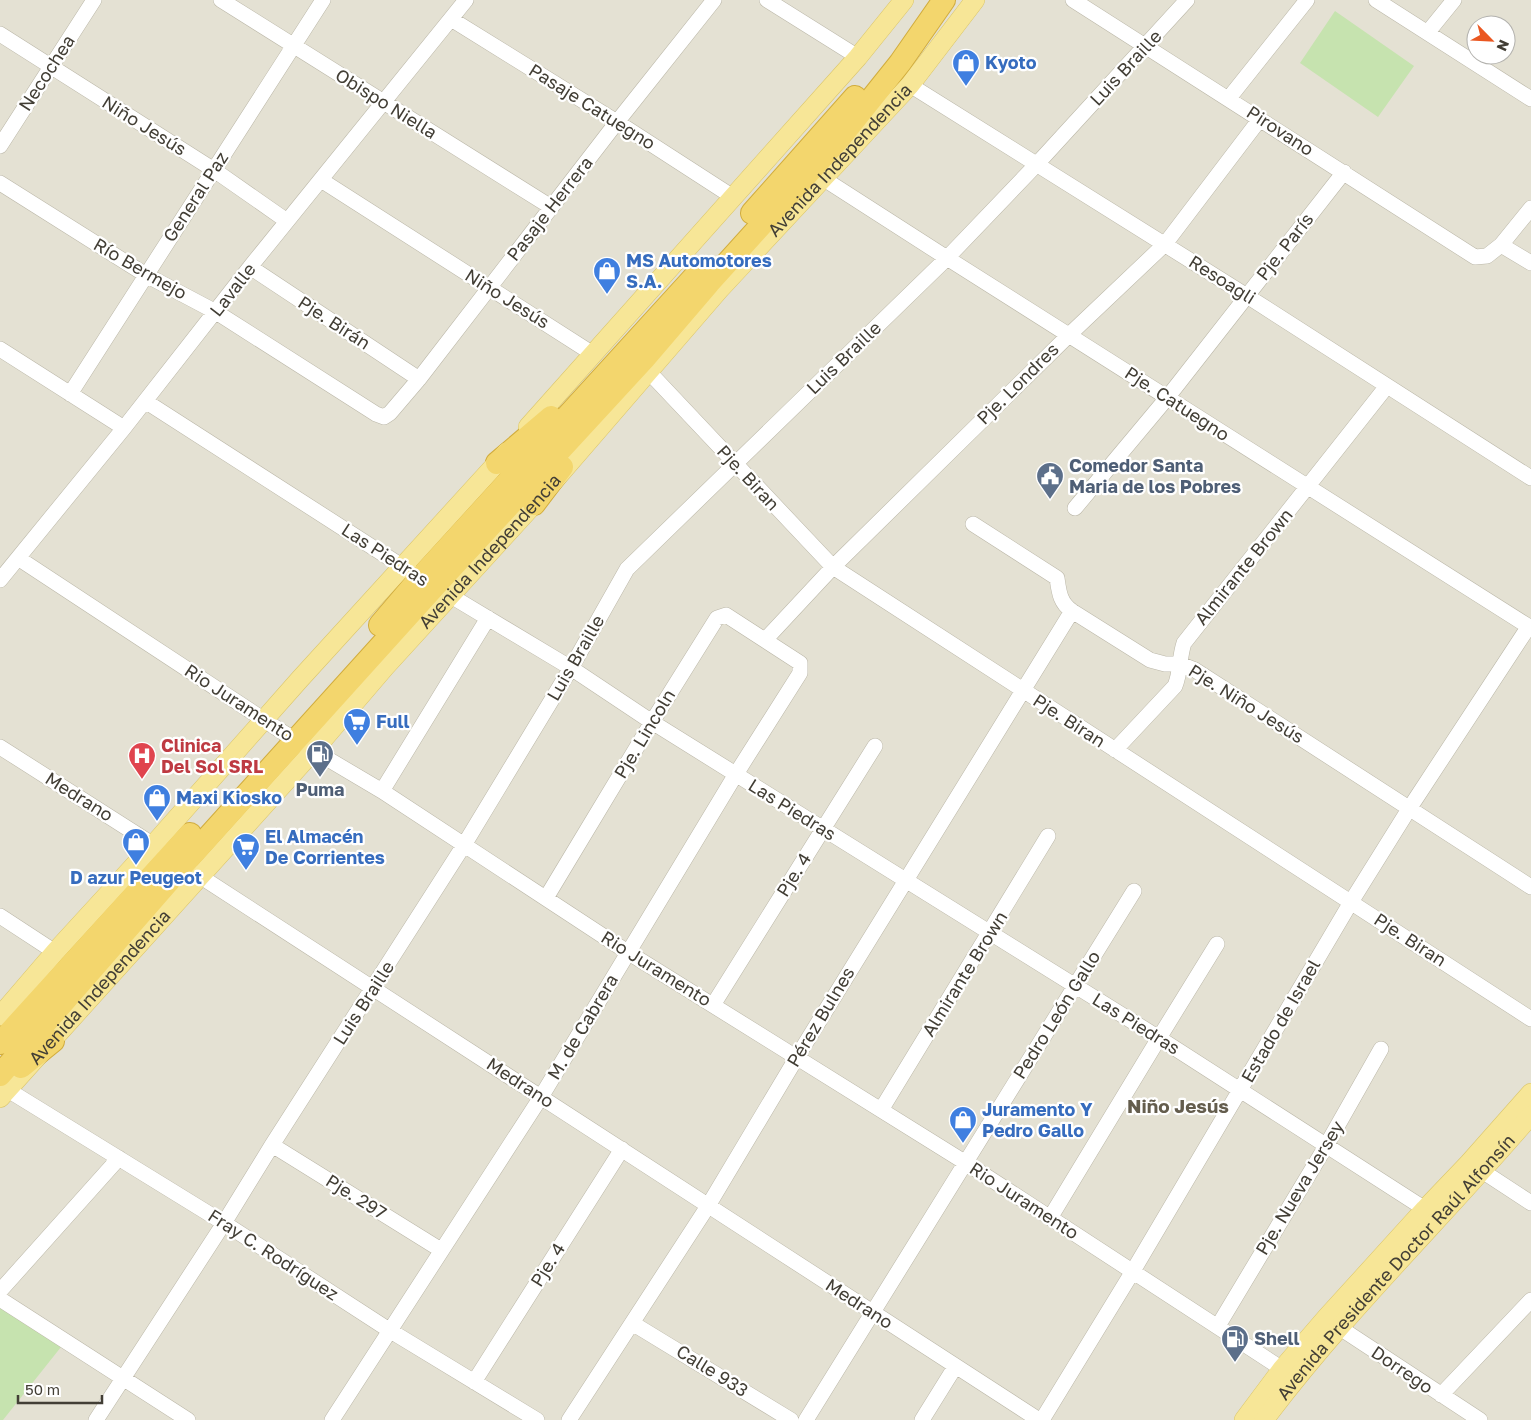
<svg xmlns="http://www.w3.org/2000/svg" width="1531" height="1420" viewBox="0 0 1531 1420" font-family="'Golos Text',sans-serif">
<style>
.residential{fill:#e4e1d3;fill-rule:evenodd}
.green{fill:#c6e3af}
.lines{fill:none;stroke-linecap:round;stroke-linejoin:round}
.minor-casing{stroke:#bbb7a8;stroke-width:16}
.major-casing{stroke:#dac569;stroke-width:20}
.highway-casing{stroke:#d1ac3d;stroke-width:24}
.minor{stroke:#fff;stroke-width:15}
.major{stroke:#f7e697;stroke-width:19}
.highway{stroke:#f3d66d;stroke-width:22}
.labels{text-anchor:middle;stroke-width:4.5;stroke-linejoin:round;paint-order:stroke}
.shop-label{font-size:18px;font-weight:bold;fill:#366cbe;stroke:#fff;text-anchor:start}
.street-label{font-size:18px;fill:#423e35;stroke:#fff}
.service-label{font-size:18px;font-weight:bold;fill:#4e5e75;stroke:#fff;text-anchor:start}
.health-label{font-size:18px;font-weight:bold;fill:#be3a42;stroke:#fff;text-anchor:start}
.neighbourhood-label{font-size:19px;font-weight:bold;fill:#645d4d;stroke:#fff}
</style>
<rect width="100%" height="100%" fill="#f1eee4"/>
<!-- residential -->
<path class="residential" d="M0 0H1531V1420H0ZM1476 25H1506V55H1476Z"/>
<!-- green -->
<path class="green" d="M1335 11 1414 66 1378 117 1300 63Z
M0 1306 61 1347 3 1420H0Z"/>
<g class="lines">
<defs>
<path id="minor" d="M221 0 551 207
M767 0 858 57
M1073 0 1475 257 1487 256 1501 245 1531 208
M1376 0 1531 99
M451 19 617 122 733 197
M1428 32 1454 0
M0 34 214 170 287 221
M910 85 1247 296 1531 478
M1229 98 1307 0
M0 146 94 0
M824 179 947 258 1531 628
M321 180 593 354
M0 183 146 275 216 312 376 414 384 417 390 413 419 379 617 122 714 0
M1501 245 1531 263
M250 267 419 379
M0 349 124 428
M649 372 833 567 1531 1019
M70 394 323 0
M145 401 411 572
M1075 508 1167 398 1344 172
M973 524 1057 578C1059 592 1060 603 1072 611L1150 660 1165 664H1180L1195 670 1531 887
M18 558 284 733 382 791 629 953 966 1163 1290 1374
M0 580 124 428 250 267 466 0
M441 590 571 668 652 722 1159 1038 1425 1209 1432 1215
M765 640 833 567 1069 335 1165 244 1260 119
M0 747 163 851
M1115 750 1175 686C1181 671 1179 658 1184 643L1387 386
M382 791 488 618
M192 871 1039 1420
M0 916 55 952
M713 1005 875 746
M8 1090 224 1223 389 1330 537 1420
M881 1110 1048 836
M272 1145 441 1250
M1473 1165 1531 1203
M1050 1218 1159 1038 1217 944
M0 1291 119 1158
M0 1299 188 1420
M1331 1322 1480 1420
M632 1323 791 1420
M1218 1326 1326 1146 1381 1049
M474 1382 622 1149
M1441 1395 1531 1300
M96 1420 224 1223 272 1145 464 845 571 668 627 569 947 258 1036 165 1187 0
M332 1420 541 1097 736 774 800 673V663L726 615 717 618 652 722 546 898
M569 1420 708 1206 797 1057 1072 611
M806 1420 1134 891
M922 1420 955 1367
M1042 1420 1133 1271 1351 902 1409 809 1529 626"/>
<g id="major">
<path d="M528 427 858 57 904 0"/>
<path d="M0 1016 55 952 154 844 300 679 507 452"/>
<path id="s1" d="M0 1098 314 750 385 667 534 504 719 290 910 85 975 0"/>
<path d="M1244 1420 1282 1369 1326 1318 1425 1209 1469 1163 1531 1093"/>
<path id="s2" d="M1264 1420C1345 1312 1443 1218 1531 1115"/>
</g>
<path id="highway" d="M752 213 855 97
M497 463 551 417
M534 504 562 467
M380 625 420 578 697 274
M0 1043 190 834
M21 1067 53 1041
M0 1075 183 865 435 586 644 359 709 283 840 138 900 63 944 0"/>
</defs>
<!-- minor casing -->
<use href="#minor" class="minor-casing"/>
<!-- major casing -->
<use href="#major" class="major-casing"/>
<!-- highway casing -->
<use href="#highway" class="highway-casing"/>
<!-- minor -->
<use href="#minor" class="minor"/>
<!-- major -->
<use href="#major" class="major"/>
<!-- highway -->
<use href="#highway" class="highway"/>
</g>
<!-- icons -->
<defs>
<symbol id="shop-pin" viewBox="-11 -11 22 30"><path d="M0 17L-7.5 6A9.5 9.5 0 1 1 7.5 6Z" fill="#3f7fe0" stroke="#fff"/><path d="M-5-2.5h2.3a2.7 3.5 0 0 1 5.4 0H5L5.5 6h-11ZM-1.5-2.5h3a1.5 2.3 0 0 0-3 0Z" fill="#fff"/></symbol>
<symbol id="civic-pin" viewBox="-11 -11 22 30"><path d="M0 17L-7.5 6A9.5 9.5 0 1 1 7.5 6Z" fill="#5c6f8a" stroke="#fff"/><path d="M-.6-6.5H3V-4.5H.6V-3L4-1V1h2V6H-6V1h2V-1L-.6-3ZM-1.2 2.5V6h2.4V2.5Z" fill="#fff"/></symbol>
<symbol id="supermarket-pin" viewBox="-11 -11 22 30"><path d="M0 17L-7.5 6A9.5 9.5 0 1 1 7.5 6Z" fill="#3f7fe0" stroke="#fff"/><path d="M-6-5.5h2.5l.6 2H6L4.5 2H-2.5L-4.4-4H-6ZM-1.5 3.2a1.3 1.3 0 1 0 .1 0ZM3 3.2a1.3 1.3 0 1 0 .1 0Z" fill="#fff"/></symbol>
<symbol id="fuel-pin" viewBox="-11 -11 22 30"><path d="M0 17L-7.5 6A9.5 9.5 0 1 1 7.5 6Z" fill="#5c6f8a" stroke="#fff"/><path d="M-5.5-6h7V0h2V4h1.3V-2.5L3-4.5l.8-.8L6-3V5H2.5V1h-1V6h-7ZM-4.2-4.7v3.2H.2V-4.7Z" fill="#fff"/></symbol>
<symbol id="hospital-pin" viewBox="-11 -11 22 30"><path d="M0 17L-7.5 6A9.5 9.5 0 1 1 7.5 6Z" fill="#e0444e" stroke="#fff"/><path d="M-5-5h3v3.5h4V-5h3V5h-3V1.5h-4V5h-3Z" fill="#fff"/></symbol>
</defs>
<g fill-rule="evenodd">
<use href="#shop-pin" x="950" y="47" width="32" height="43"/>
<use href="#shop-pin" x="591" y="255" width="32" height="43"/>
<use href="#civic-pin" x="1034" y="460" width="32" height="43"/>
<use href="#supermarket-pin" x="341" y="706" width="32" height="43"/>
<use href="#fuel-pin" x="304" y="738" width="32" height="43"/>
<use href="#hospital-pin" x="126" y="740" width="32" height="43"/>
<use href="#shop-pin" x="141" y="782" width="32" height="43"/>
<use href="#shop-pin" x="120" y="826" width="32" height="43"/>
<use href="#supermarket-pin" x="230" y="831" width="32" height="43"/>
<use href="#shop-pin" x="947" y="1104" width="32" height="43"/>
<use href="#fuel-pin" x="1219" y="1323" width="32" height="43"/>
</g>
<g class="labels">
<!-- shop labels -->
<g class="shop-label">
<text x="985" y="69">Kyoto</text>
<text x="626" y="267">MS Automotores<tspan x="626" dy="21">S.A.</tspan></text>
<text x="376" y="728">Full</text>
<text x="176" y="804">Maxi Kiosko</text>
<text x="265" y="843">El Almacén<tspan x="265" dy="21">De Corrientes</tspan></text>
<text x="136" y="884" text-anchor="middle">D azur Peugeot</text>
<text x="982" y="1116">Juramento Y<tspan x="982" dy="21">Pedro Gallo</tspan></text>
</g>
<!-- street labels -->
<g class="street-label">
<text transform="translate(1126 68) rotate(-47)" y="6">Luis Braille</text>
<text transform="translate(47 73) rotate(-57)" y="6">Necochea</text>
<text transform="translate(386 104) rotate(32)" y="6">Obispo Niella</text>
<text transform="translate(592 107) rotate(32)" y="6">Pasaje Catuegno</text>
<text transform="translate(144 126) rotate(32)" y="6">Niño Jesús</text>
<text transform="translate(1280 131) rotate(33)" y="6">Pirovano</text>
<text dy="6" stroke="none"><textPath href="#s1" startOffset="1259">Avenida Independencia</textPath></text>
<text transform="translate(196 197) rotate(-57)" y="6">General Paz</text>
<text transform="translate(550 209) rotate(-52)" y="6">Pasaje Herrera</text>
<text transform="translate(1285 247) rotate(-52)" y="6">Pje. París</text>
<text transform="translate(140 269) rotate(30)" y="6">Río Bermejo</text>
<text transform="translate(1222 280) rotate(32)" y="6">Resoagli</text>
<text transform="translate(233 290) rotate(-52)" y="6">Lavalle</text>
<text transform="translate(507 299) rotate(32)" y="6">Niño Jesús</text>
<text transform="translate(334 323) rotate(33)" y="6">Pje. Birán</text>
<text transform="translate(844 358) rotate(-44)" y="6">Luis Braille</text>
<text transform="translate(1018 384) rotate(-45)" y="6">Pje. Londres</text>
<text transform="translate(1177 404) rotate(33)" y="6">Pje. Catuegno</text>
<text transform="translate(748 478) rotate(47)" y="6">Pje. Biran</text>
<text dy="6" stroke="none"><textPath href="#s1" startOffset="734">Avenida Independencia</textPath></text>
<text transform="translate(385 555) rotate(33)" y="6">Las Piedras</text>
<text transform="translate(1244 567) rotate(-51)" y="6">Almirante Brown</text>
<text transform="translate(576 658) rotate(-60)" y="6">Luis Braille</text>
<text transform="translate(239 703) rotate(33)" y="6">Rio Juramento</text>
<text transform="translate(1246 704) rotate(32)" y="6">Pje. Niño Jesús</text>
<text transform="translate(1069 721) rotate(33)" y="6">Pje. Biran</text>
<text transform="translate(645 734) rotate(-59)" y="6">Pje. Lincoln</text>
<text transform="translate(79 797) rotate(32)" y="6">Medrano</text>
<text transform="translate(792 810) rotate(32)" y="6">Las Piedras</text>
<text transform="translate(794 875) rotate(-58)" y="6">Pje. 4</text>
<text transform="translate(1410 940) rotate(33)" y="6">Pje. Biran</text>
<text transform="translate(656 969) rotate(32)" y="6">Rio Juramento</text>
<text transform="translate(965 974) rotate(-58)" y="6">Almirante Brown</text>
<text dy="6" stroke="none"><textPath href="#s1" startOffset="149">Avenida Independencia</textPath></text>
<text transform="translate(364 1003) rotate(-57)" y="6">Luis Braille</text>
<text transform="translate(1057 1015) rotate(-58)" y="6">Pedro León Gallo</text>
<text transform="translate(821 1017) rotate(-59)" y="6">Pérez Bulnes</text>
<text transform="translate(1281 1021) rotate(-60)" y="6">Estado de Israel</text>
<text transform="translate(1136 1024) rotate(32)" y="6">Las Piedras</text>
<text transform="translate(583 1027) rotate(-59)" y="6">M. de Cabrera</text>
<text transform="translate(520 1083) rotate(33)" y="6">Medrano</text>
<text transform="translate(1300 1188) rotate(-59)" y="6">Pje. Nueva Jersey</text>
<text transform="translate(356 1197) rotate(32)" y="6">Pje. 297</text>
<text transform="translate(1024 1201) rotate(33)" y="6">Rio Juramento</text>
<text transform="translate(273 1255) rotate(33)" y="6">Fray C. Rodríguez</text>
<text transform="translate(548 1265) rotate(-58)" y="6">Pje. 4</text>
<text dy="6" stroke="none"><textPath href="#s2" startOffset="202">Avenida Presidente Doctor Raúl Alfonsín</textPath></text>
<text transform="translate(859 1304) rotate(33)" y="6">Medrano</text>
<text transform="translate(1402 1370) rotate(34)" y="6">Dorrego</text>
<text transform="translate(712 1371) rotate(32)" y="6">Calle 933</text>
</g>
<!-- service labels -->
<g class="service-label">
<text x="1069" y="472">Comedor Santa<tspan x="1069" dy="21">Maria de los Pobres</tspan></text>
<text x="320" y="796" text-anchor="middle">Puma</text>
<text x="1254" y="1345">Shell</text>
</g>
<!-- health labels -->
<g class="health-label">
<text x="161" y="752">Clinica<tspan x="161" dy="21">Del Sol SRL</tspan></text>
</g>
<!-- neighbourhood labels -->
<g class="neighbourhood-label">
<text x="1178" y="1113">Niño Jesús</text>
</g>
</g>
<!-- north arrow -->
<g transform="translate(1491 40) rotate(114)"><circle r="24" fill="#ffffff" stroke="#b3b2ae"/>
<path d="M0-4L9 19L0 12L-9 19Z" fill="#ea5721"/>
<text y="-8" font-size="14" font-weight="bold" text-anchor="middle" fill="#423e35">N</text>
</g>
<!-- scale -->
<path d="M18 1395v8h84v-8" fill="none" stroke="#423e35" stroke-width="2.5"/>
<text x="25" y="1395" font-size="15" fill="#423e35" stroke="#ffffff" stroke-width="4" paint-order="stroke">50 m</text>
</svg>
